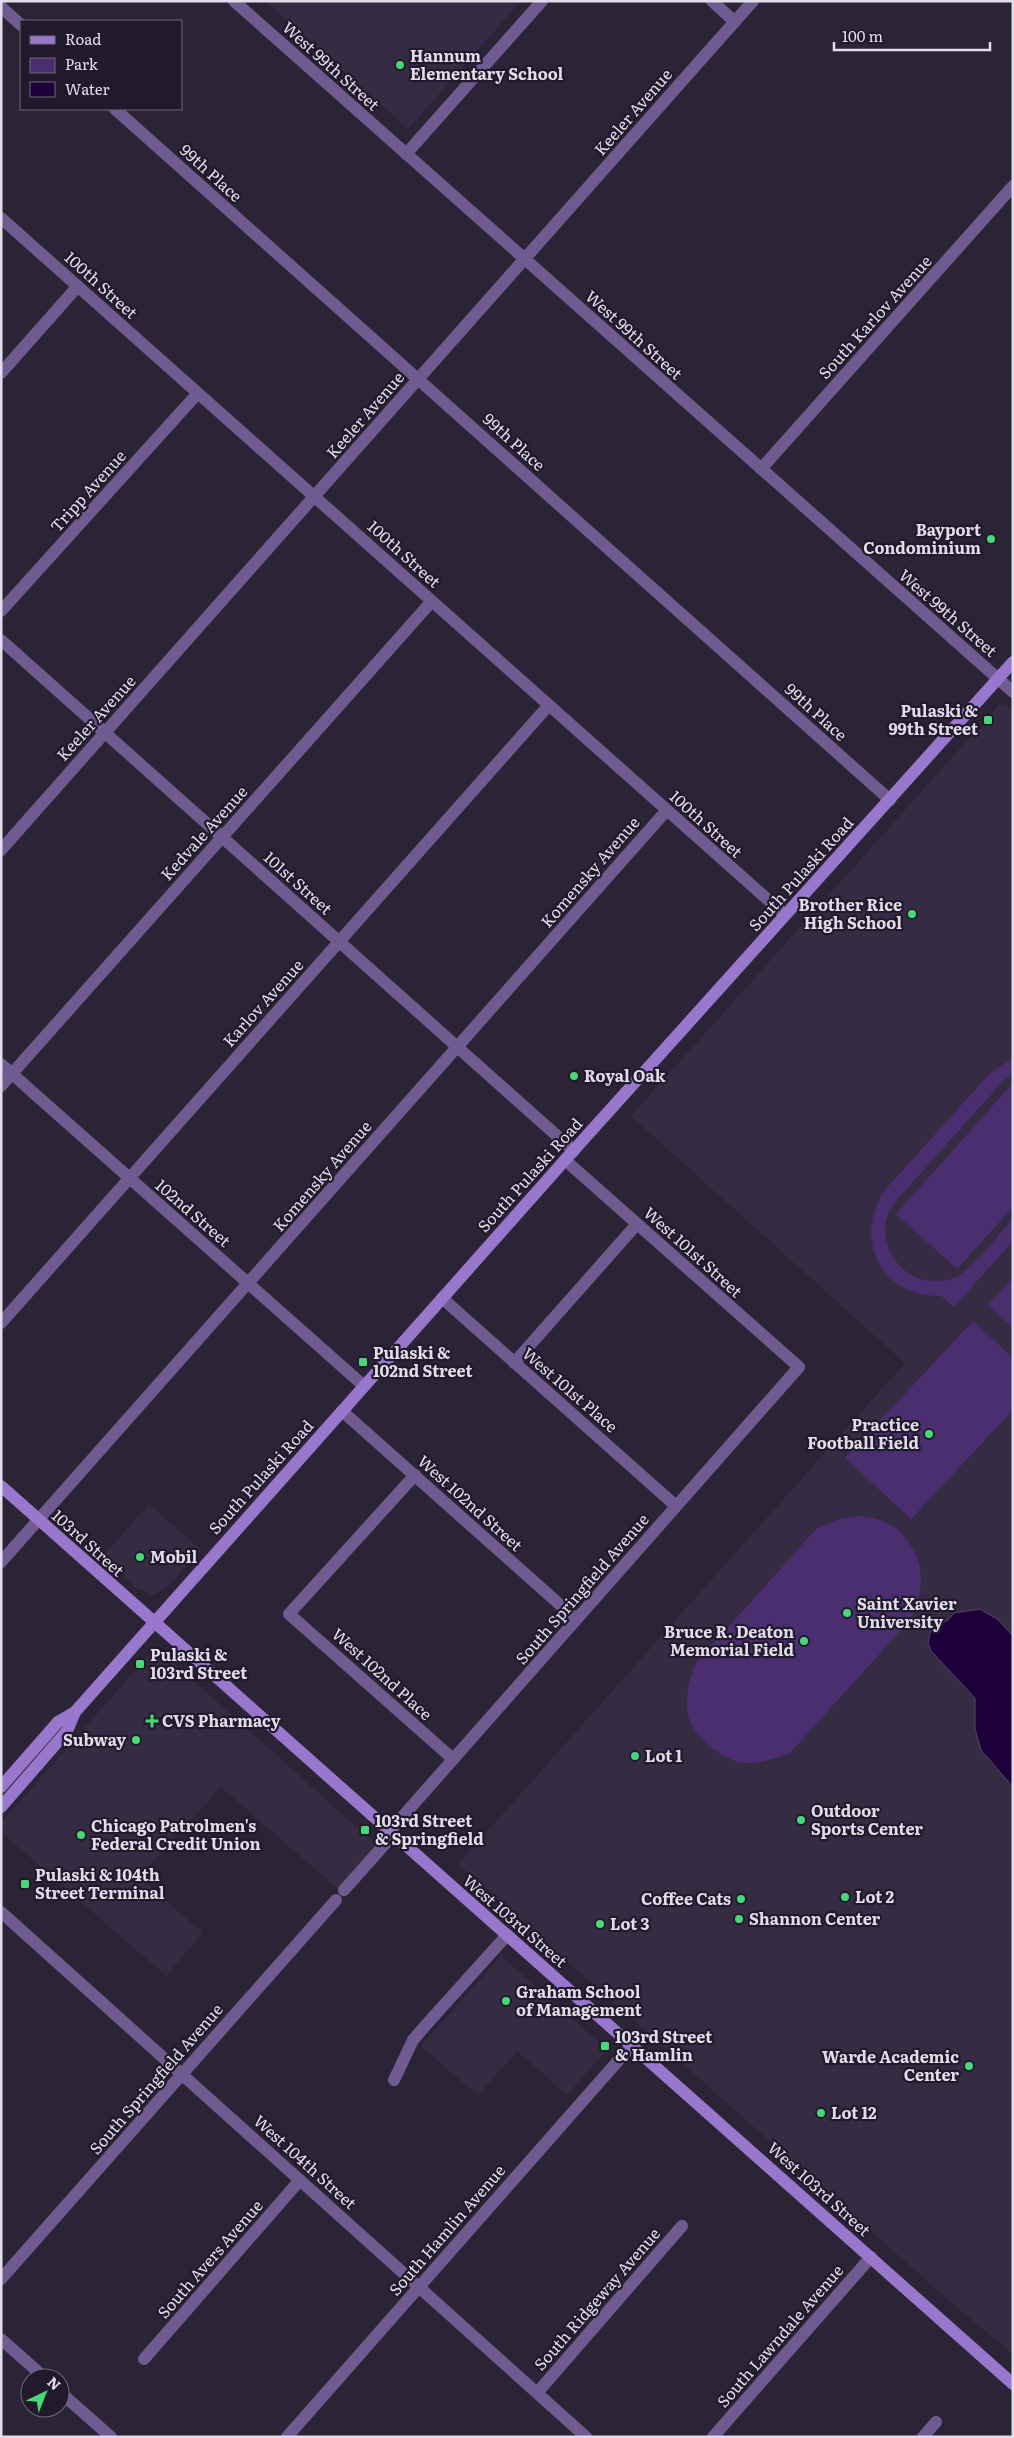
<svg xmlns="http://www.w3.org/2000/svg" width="1014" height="2438" viewBox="0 0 1014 2438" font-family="Literata,serif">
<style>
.built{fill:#352c43}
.green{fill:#4a2e6f}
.water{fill:#1d0039;stroke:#58426e}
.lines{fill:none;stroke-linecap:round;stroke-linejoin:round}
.minor{stroke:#6f5b90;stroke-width:12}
.tertiary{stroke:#6f5b90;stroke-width:12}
.secondary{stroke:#9877cc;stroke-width:12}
.poi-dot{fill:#48d779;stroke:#211a2c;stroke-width:2}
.labels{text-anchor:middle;stroke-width:4.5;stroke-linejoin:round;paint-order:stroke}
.poi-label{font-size:16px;font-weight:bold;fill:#e1dde9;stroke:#211a2c;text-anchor:start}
.street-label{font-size:16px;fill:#e1dde9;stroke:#211a2c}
</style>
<rect width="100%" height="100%" fill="#2b2436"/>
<!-- built -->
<path class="built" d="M265 1H521L408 129Z
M999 705 1007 706 1013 712V2354L953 2304 458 1864 905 1363 631 1116Z
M149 1504 201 1550 166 1588 153 1595 136 1588 102 1557Z
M156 1647 380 1848 340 1891 221 1787 139 1877 203 1933 166 1976 1 1832V1823Z
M501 1956 607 2049 567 2095 517 2051 478 2096 421 2046Z"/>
<!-- green -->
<path class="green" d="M1013 1058V1073L1003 1081 895 1202C865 1241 908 1296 954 1278 971 1272 1000 1233 1013 1218V1241L954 1307 941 1296C881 1296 854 1242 883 1192L991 1072Z
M1013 1083V1207L957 1269 896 1214Z
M1013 1278V1328L988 1305Z
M973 1321 1013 1358V1410L911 1519 845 1458Z
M859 1516C871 1518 886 1520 896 1528 925 1555 927 1585 911 1619L790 1753C776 1759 761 1763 745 1763 725 1762 691 1735 688 1715 685 1698 689 1677 697 1662L817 1528 840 1519Z"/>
<!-- water -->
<path class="water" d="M980 1609 997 1619 1013 1636V1787L981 1750 975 1729V1698L931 1651 928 1643 931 1629 948 1620 954 1613Z"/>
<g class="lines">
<!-- minor -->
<path class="minor" d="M712 1 735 22
M1 7 21 25
M115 109 890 800
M406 154 542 1
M1 218 785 915
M1 373 78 286
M761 469 1013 186
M1 611 198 393
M1 640 574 1151
M1 850 753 1
M1 1064 364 1386
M1 1086 432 601
M442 1298 676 1506
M1 1323 549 705
M514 1363 637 1224
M342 1411 576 1619
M415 1475 289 1614 453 1759
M1 1562 667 810
M389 1832 799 1367 565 1160
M344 1890 393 1835
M1 1912 586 2437
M394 2080 413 2040 425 2026 507 1935
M1 2279 336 1900
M1 2339 45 2378
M144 2359 300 2180
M60 2392 111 2437
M537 2393 682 2226
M287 2437 632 2045
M713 2437 871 2257
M923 2437 936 2422"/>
<!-- tertiary -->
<path class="tertiary" d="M234 1 1013 692"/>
<!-- secondary -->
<path class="secondary" d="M1 1486 1013 2384
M1 1787 58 1722 75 1712 565 1160 1013 662
M1 1807 67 1731 75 1712"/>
</g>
<!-- markers -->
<g class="poi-dot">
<circle cx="400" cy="65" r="5"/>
<circle cx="991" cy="539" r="5"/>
<rect x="983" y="715" width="10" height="10" rx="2.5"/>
<circle cx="912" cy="914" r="5"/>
<circle cx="574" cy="1076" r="5"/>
<rect x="358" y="1357" width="10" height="10" rx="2.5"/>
<circle cx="929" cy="1434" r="5"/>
<circle cx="140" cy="1557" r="5"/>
<circle cx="847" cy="1613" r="5"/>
<circle cx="804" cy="1641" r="5"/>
<rect x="135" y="1659" width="10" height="10" rx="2.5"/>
<path d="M149.5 1713.5h5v5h5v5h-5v5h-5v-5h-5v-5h5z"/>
<circle cx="136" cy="1740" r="5"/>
<circle cx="635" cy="1756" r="5"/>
<circle cx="801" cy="1820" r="5"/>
<rect x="360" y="1825" width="10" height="10" rx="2.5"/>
<circle cx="81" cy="1835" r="5"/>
<rect x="20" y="1879" width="10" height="10" rx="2.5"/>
<circle cx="845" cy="1897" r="5"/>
<circle cx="741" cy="1899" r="5"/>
<circle cx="739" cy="1919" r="5"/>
<circle cx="600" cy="1924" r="5"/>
<circle cx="506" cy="2001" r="5"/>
<rect x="600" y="2041" width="10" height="10" rx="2.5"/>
<circle cx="969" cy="2066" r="5"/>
<circle cx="821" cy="2113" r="5"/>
</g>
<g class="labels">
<!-- poi labels -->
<g class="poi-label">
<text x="410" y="62">Hannum<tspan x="410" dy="18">Elementary School</tspan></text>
<text x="981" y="536" text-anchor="end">Bayport<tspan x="981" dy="18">Condominium</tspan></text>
<text x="978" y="717" text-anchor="end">Pulaski &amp;<tspan x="978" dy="18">99th Street</tspan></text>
<text x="902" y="911" text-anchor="end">Brother Rice<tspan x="902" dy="18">High School</tspan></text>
<text x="584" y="1082">Royal Oak</text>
<text x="373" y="1359">Pulaski &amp;<tspan x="373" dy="18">102nd Street</tspan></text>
<text x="919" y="1431" text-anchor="end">Practice<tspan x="919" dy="18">Football Field</tspan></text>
<text x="150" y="1563">Mobil</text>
<text x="857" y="1610">Saint Xavier<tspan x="857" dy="18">University</tspan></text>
<text x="794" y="1638" text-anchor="end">Bruce R. Deaton<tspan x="794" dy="18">Memorial Field</tspan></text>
<text x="150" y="1661">Pulaski &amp;<tspan x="150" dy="18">103rd Street</tspan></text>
<text x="162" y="1727">CVS Pharmacy</text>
<text x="126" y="1746" text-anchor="end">Subway</text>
<text x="645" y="1762">Lot 1</text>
<text x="811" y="1817">Outdoor<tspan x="811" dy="18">Sports Center</tspan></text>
<text x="375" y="1827">103rd Street<tspan x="375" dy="18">&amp; Springfield</tspan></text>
<text x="91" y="1832">Chicago Patrolmen's<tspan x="91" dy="18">Federal Credit Union</tspan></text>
<text x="35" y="1881">Pulaski &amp; 104th<tspan x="35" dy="18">Street Terminal</tspan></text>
<text x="855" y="1903">Lot 2</text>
<text x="731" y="1905" text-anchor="end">Coffee Cats</text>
<text x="749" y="1925">Shannon Center</text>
<text x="610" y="1930">Lot 3</text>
<text x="516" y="1998">Graham School<tspan x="516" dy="18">of Management</tspan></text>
<text x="615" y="2043">103rd Street<tspan x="615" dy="18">&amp; Hamlin</tspan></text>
<text x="959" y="2063" text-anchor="end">Warde Academic<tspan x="959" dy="18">Center</tspan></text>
<text x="831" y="2119">Lot 12</text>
</g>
<!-- street labels -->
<g class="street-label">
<text transform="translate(331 66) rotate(42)" y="6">West 99th Street</text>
<text transform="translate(633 112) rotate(-49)" y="6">Keeler Avenue</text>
<text transform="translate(211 173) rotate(42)" y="6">99th Place</text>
<text transform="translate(101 285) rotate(42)" y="6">100th Street</text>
<text transform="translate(875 317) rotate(-48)" y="6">South Karlov Avenue</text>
<text transform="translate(634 335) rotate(42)" y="6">West 99th Street</text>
<text transform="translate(365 415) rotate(-49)" y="6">Keeler Avenue</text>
<text transform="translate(514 442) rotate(42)" y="6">99th Place</text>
<text transform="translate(88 491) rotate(-48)" y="6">Tripp Avenue</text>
<text transform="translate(404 554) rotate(42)" y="6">100th Street</text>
<text transform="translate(948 613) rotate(41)" y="6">West 99th Street</text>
<text transform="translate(816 712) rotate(42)" y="6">99th Place</text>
<text transform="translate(96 718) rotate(-48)" y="6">Keeler Avenue</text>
<text transform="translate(706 824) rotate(42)" y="6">100th Street</text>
<text transform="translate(204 833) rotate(-48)" y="6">Kedvale Avenue</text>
<text transform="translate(590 872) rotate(-49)" y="6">Komensky Avenue</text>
<text transform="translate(801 874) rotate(-48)" y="6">South Pulaski Road</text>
<text transform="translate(298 883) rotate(42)" y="6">101st Street</text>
<text transform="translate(263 1003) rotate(-48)" y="6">Karlov Avenue</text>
<text transform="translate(530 1175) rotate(-48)" y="6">South Pulaski Road</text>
<text transform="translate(322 1176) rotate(-49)" y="6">Komensky Avenue</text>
<text transform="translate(193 1213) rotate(41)" y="6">102nd Street</text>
<text transform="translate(693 1252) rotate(42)" y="6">West 101st Street</text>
<text transform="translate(570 1390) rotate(41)" y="6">West 101st Place</text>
<text transform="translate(261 1477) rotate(-48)" y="6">South Pulaski Road</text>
<text transform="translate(470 1503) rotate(42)" y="6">West 102nd Street</text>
<text transform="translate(88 1543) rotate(42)" y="6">103rd Street</text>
<text transform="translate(582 1589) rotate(-49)" y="6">South Springfield Avenue</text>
<text transform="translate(382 1674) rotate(42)" y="6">West 102nd Place</text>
<text transform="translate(515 1921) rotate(41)" y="6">West 103rd Street</text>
<text transform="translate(156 2079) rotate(-49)" y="6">South Springfield Avenue</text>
<text transform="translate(305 2162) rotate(42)" y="6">West 104th Street</text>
<text transform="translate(819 2189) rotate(42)" y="6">West 103rd Street</text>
<text transform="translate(447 2230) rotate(-49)" y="6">South Hamlin Avenue</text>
<text transform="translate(210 2259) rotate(-49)" y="6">South Avers Avenue</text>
<text transform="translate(597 2299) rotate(-49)" y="6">South Ridgeway Avenue</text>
<text transform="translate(780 2336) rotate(-49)" y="6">South Lawndale Avenue</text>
</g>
</g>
<!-- border -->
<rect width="1014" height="2438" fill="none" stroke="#e1dde9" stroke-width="5"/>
<!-- legend -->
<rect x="20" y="20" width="162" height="90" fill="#211a2c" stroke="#6e6878"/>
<rect x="30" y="36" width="25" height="8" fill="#9877cc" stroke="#6e6878"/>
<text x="65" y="45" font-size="15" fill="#e1dde9">Road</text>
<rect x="30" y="58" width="25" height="15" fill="#4a2e6f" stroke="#6e6878"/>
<text x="65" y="70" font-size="15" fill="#e1dde9">Park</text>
<rect x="30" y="82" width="25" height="15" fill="#1d0039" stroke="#6e6878"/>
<text x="65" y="95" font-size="15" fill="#e1dde9">Water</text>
<!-- north arrow -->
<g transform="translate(45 2393) rotate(43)"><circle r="24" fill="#211a2c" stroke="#6e6878"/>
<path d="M0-4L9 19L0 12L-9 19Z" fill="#48d779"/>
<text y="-8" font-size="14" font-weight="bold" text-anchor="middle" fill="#e1dde9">N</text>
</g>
<!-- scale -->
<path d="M834 42v8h156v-8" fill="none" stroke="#e1dde9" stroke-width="2.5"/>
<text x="842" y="42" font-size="15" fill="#e1dde9" stroke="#211a2c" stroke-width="4" paint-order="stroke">100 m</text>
</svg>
